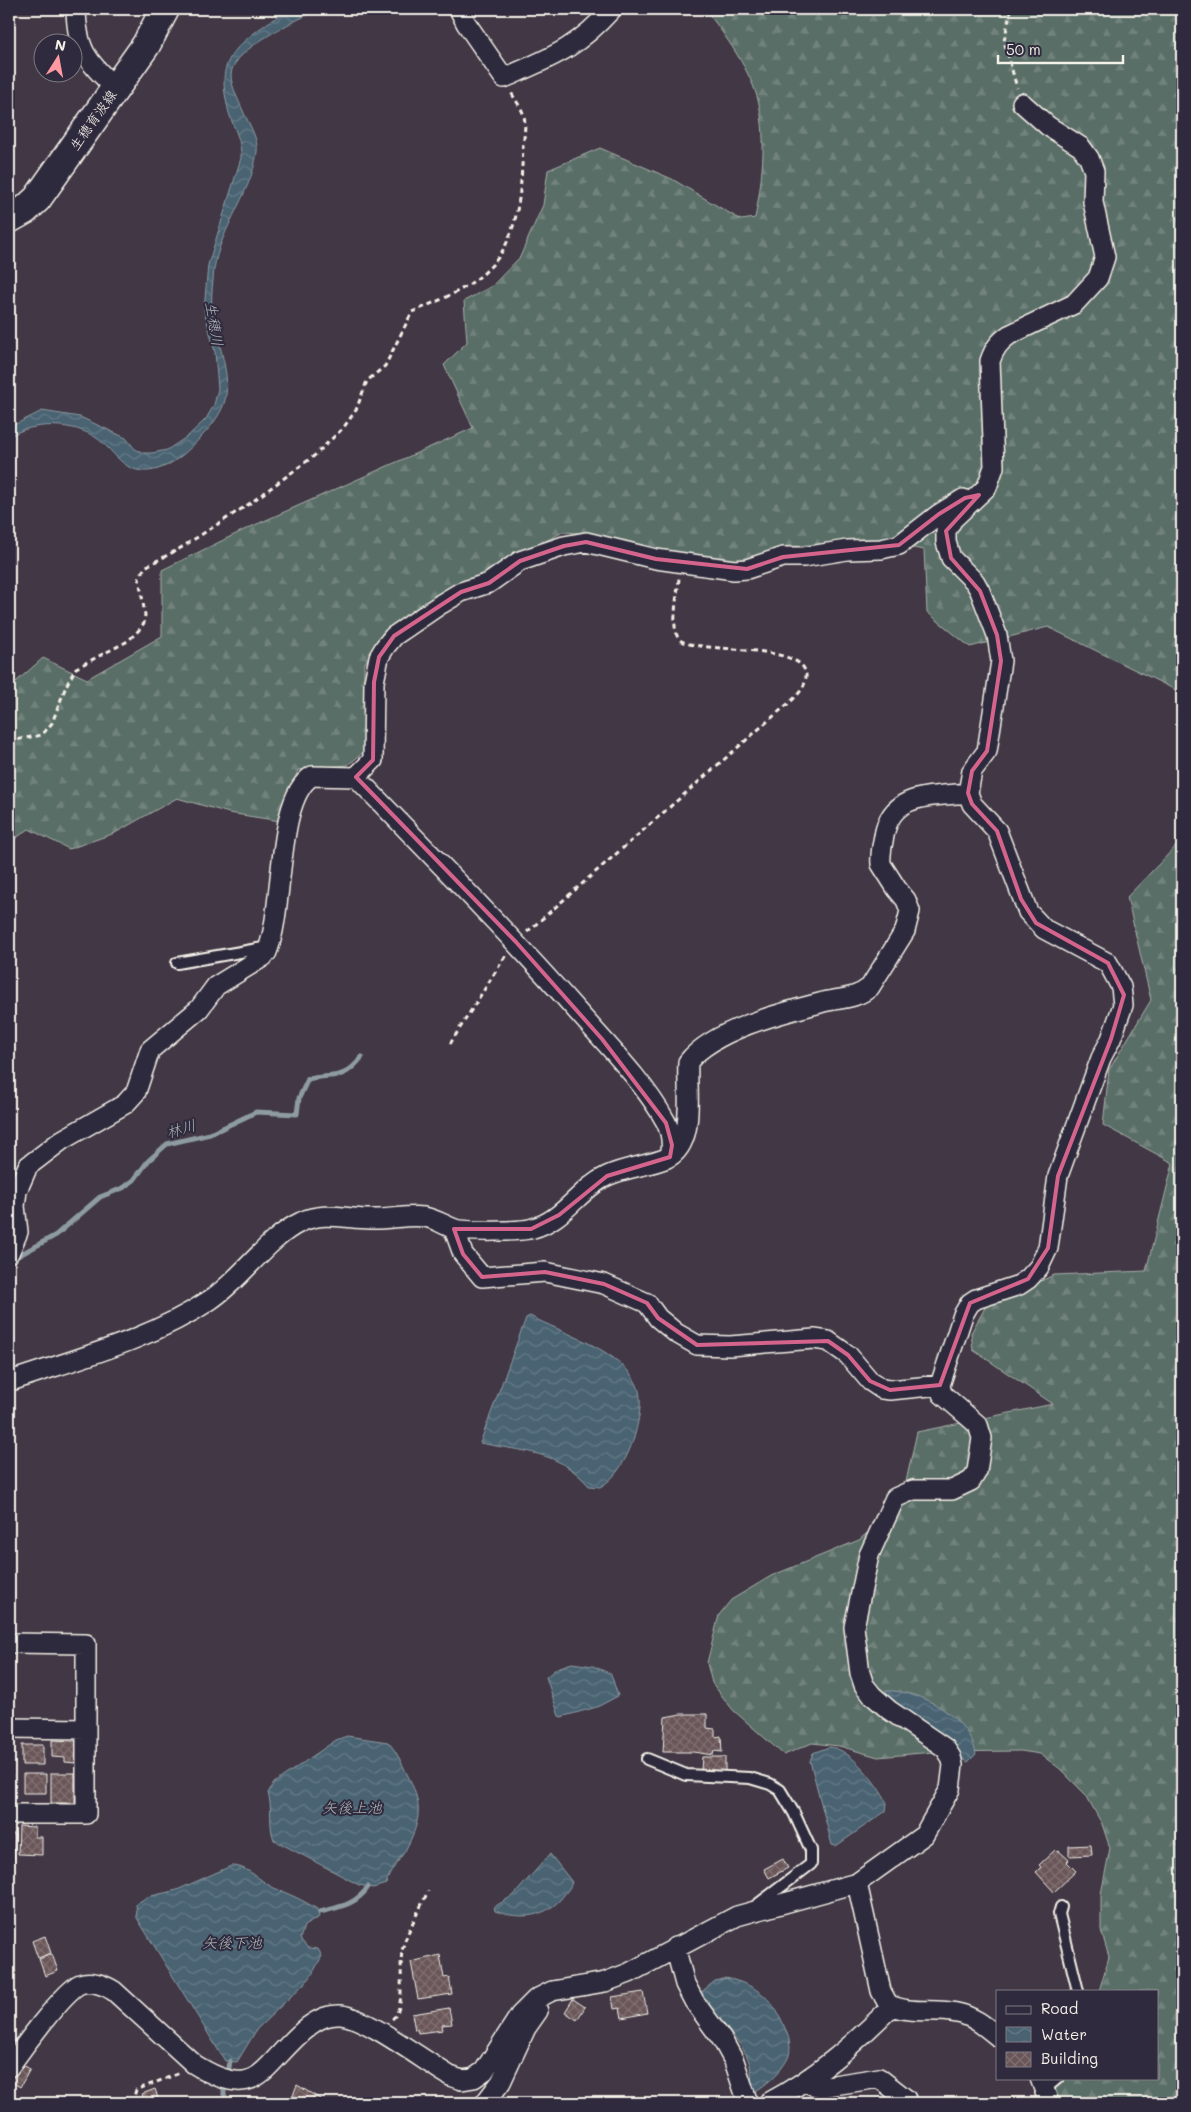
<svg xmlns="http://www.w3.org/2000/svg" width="1191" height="2112" viewBox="0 0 1191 2112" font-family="Mali,'Klee One',sans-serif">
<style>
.forest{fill:url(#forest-firs);stroke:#a7b0a8}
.water{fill:url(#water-waves);stroke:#8e9ca2}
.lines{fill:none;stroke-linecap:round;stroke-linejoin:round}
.stream{stroke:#8e9ca2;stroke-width:5}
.building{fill:url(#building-cross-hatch);stroke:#f4f1e8}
.lane-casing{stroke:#f4f1e8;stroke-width:14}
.street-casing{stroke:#f4f1e8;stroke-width:22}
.secondary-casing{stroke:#f4f1e8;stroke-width:31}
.path{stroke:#f4f1e8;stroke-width:3;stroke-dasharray:5 4;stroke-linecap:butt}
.lane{stroke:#2f2a3d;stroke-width:10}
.street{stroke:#2f2a3d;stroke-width:19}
.secondary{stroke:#2f2a3d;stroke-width:28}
.marked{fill:none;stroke:#d4648c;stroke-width:4;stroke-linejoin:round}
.labels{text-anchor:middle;stroke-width:4;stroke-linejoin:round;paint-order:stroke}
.street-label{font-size:14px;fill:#f4f1e8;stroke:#2f2a3d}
.water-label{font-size:15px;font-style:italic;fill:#b0b8b9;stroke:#2f2a3d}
</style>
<defs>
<pattern id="forest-firs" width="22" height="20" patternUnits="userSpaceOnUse" patternTransform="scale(1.25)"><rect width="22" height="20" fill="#5a6e67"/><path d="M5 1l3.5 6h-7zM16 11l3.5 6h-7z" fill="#72837d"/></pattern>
<pattern id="water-waves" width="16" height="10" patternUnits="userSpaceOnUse" patternTransform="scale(1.25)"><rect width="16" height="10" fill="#4a6373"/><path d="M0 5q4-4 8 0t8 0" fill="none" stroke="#657a87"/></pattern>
<pattern id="building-cross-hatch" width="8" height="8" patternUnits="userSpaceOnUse" patternTransform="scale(1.25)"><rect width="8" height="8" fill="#6a5659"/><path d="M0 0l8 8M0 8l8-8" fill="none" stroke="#806f71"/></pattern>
</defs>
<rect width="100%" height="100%" fill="#413745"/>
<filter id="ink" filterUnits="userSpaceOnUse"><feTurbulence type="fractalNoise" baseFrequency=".02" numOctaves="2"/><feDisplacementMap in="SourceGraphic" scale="10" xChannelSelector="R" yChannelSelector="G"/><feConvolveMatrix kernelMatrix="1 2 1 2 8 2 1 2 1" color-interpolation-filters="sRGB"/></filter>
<g filter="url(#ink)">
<!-- forest -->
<path class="forest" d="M705 9H1182V693L1048 627 970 647 927 612 924 550 864 539 789 547 741 563 658 552 595 534 563 532 432 599 383 632 364 665V752L348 765 298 770 280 821 229 813 177 798 115 833 69 849 29 829 9 843V688L43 658 87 679 162 636V570L246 529 473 428 444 365 467 342 464 301 492 286 520 257 543 205 548 170 600 148 672 179 741 220 755 218C762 182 767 141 759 104 752 72 725 35 705 9Z
M1182 840V2103H1054L1052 2092 1063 2078H1157V1991H1099L1109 1957 1101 1930V1894L1110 1848 1102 1824 1086 1795 1059 1768 1040 1754 1021 1751 933 1752 878 1757 839 1746 812 1743 784 1755 733 1710 712 1683 707 1663 719 1615 731 1600 771 1576 859 1540 889 1514 903 1495 917 1432 1053 1404 973 1350 971 1333 986 1306 1054 1275 1146 1271 1173 1163 1103 1125 1109 1070 1151 1000 1127 897Z"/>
<!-- water -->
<path class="water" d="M295 9H320C299 19 233 48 231 74 231 87 239 101 244 113 249 124 259 140 257 152 251 197 215 233 213 280 212 290 211 301 212 310 215 338 232 372 225 400 222 413 210 428 201 437 184 456 156 481 129 467 117 460 109 447 98 439 75 422 32 421 9 437L10 427 42 411 80 417 126 438 135 449 144 453H152L167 450 188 436 206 419 214 405 218 389 215 352 204 310 208 265 241 158C242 141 234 129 229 113 218 70 224 56 258 30 270 21 280 14 295 9Z
M530 1316C562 1333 622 1350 637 1385 644 1400 638 1423 634 1438 628 1456 617 1478 600 1487L589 1486C558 1450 524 1452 480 1443L526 1318Z
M572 1663 593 1666 611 1674 618 1696 597 1707 561 1717 559 1716 546 1677 557 1668Z
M886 1691C920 1689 970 1718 976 1754L968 1762 958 1756 881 1693Z
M347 1736 388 1742C396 1751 401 1761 406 1772 423 1804 422 1819 405 1851 398 1862 389 1872 386 1884L373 1888 359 1885 274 1840C268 1824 273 1809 268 1793L274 1783 336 1740Z
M829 1747C851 1748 878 1785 887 1803L886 1811 836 1846 832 1845 810 1761 813 1753Z
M550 1854 572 1882C571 1887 567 1891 564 1895 547 1918 521 1920 495 1911L494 1907 514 1895Z
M231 1866C247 1865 261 1882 274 1888 289 1894 303 1900 317 1909L319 1917 304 1926 300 1939 308 1948 318 1949 322 1956 310 1978 257 2029 237 2062 225 2061 137 1918 136 1904 147 1897 177 1890Z
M726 1978C758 1985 775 2000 786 2031 790 2039 792 2052 787 2060 780 2073 766 2085 754 2092L751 2091C751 2084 752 2077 751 2071 748 2039 710 2022 700 1993L715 1981Z"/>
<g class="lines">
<!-- stream -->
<path class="stream" d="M14 1258 56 1235 100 1197 123 1188 134 1180 148 1161 167 1144 210 1134 256 1112 297 1114 299 1098 308 1079C336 1073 342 1082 362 1057
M320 1912C339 1907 356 1905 368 1887
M228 2074 230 2061
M224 2088V2095L229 2103"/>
</g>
<!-- building -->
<path class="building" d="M681 1714H707V1728L715 1729V1737L721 1736 722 1752 714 1751 713 1755 693 1752H663L665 1717Z
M52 1740 76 1741 75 1763 65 1762V1758L52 1757Z
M9 1741H12V1762H9Z
M22 1745H43V1765H22Z
M702 1757H725V1771L701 1770Z
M51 1773H75V1803H51Z
M9 1774H12V1793H9Z
M23 1774H46V1793H23Z
M19 1826 35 1827V1837H42V1855L18 1854Z
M9 1834H15L14 1861H9Z
M1091 1845 1092 1855 1069 1856V1846Z
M1055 1850 1057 1852 1059 1851 1069 1860 1067 1862 1076 1871 1054 1892 1036 1872 1041 1867 1039 1865Z
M783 1859 788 1868 769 1878 764 1869Z
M45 1936 51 1953 38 1958 32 1941Z
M52 1954 58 1971 45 1976 39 1959Z
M440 1955 444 1978 449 1977 452 1994 418 1999 411 1962Z
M643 1992 647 2013 622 2018 620 2008 614 2009 612 1997Z
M573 1999 585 2007 577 2020 565 2012Z
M449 2008 452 2024 442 2025 443 2030 418 2033 417 2029 415 2030 412 2014Z
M21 2064 30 2069 20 2087 10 2081Z
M297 2085 322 2100 320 2103H290Z
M155 2089 158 2098 145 2102 142 2094Z
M842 2097 867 2100 866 2103H841Z"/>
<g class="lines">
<defs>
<path id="lane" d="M177 963 269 947
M647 1759 686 1775 750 1778 770 1784 780 1790 794 1813 811 1850V1864L753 1908
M1061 1907 1059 1914 1078 1991
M1045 2089 1058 2078"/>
<path id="street" d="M76 9C77 51 87 60 115 88
M459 9 466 23 504 78C552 57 576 49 612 9
M356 777C431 855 507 931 578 1012 608 1046 644 1082 666 1122 671 1133 673 1144 670 1155
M454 1229 463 1254 482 1277 545 1272 604 1284 647 1303 658 1318 676 1333 697 1345 730 1346 814 1339 828 1341 848 1355 870 1381 882 1389 890 1390 940 1385
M9 1253 18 1232 15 1206 17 1191 28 1166 62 1140 125 1104 136 1092 150 1050 199 1009 216 986 263 957 267 952C285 909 275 799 312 776L356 777 373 760 374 682 379 657 385 647 394 636 441 604 461 592 489 583 520 561 564 546 586 542 656 559 734 570 747 569 783 557H804L847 550 881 549 899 545 939 514 963 499
M9 1376 14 1380C79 1358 152 1339 210 1300 242 1279 267 1238 301 1222 323 1211 347 1219 370 1219 388 1220 406 1215 424 1217 436 1219 444 1225 455 1229 466 1232 522 1232 533 1228 564 1220 579 1189 607 1176 626 1167 648 1166 667 1158 697 1143 686 1090 688 1062 713 1030 781 1013 820 1003 838 998 855 1000 870 987L905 931 910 911 906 900 897 889 881 864C880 854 882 846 884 836 891 792 931 797 968 793
M9 1643 86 1644V1729
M9 1728 86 1729V1814H9
M857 1883 881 1991 888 2004C909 2015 934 2008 957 2013 973 2016 985 2026 997 2036
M675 1947 685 1984 694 2001 723 2041 734 2061 748 2103
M9 2067C21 2050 64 1991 80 1984 91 1980 105 1985 114 1991L194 2064C261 2106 262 2063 309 2026 319 2019 328 2014 341 2015 368 2018 424 2061 450 2076L462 2080 474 2078 484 2071 520 2015 536 1999 552 1991 605 1982 629 1973 737 1916 857 1883 924 1835 950 1789 953 1765 951 1757 945 1748 889 1710 872 1695 864 1685 860 1673 854 1627 869 1555 895 1498 913 1490H952L971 1481 977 1471 982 1438 978 1425 942 1394 940 1385 963 1315 970 1303 976 1299 1019 1285 1028 1279 1039 1267 1048 1248 1058 1176 1101 1058 1111 1039 1123 1005 1121 987 1108 963 1044 929 1028 912 997 831 972 804 968 793 972 771 987 751 1001 661 997 635 980 591 975 582 951 558 946 542V531L953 519 987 487 994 467 990 361C994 349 999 342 1009 335L1074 304 1098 278 1105 257 1093 202 1094 171 1089 158 1081 147 1048 126 1022 103
M1040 2078 1049 2103
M807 2080 812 2085 821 2087 879 2078 906 2099
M485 2103 501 2082 526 2028 538 2011
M768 2103C817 2077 853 2045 892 2006"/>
<path id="secondary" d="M9 219 25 210 37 199 146 45 165 9"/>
</defs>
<!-- lane casing -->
<use href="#lane" class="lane-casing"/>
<!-- street casing -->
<use href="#street" class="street-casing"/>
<!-- secondary casing -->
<use href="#secondary" class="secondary-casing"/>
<!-- path -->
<path class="path" d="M1011 9 1004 41 1017 88
M9 741 42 735 52 723 66 686 76 668 128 641 139 630 144 623 145 615 139 578 145 567 179 549 249 504 314 456 344 427 356 410 367 381 385 366 412 312C440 300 470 289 491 266 520 236 521 186 523 147 524 138 526 125 524 116 522 108 515 100 511 92
M527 932 776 714C785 706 797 698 803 687 828 638 692 656 679 639 670 628 678 592 679 578
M450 1044 506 955
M392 2019C406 2010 399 1968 402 1952 403 1939 422 1905 428 1891
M132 2103 136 2090 180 2073"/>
<!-- lane -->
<use href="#lane" class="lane"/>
<!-- street -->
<use href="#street" class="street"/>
<!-- secondary -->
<use href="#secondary" class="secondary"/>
</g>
</g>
<!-- marked area -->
<path class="marked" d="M979 495 946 531 951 558 980 591 997 635 1001 661 987 751 972 771 968 793 972 804 997 831 1021 899 1036 923 1108 963 1124 995 1111 1039 1058 1176 1048 1248 1028 1279 970 1303 940 1385 890 1390 870 1381 848 1355 828 1341 697 1345 658 1318 647 1303 604 1284 545 1272 482 1277 463 1254 454 1229H531L559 1215 607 1176 670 1157 672 1145 666 1123 602 1039 516 942 356 777 373 760 374 682 379 657 394 636 461 592 489 583 520 561 564 546 586 542 656 559 747 569 783 557 899 545 939 514 965 498Z"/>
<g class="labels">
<!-- street labels -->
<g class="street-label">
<text transform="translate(93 120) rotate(-55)" y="5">生穂育波線</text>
</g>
<!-- water labels -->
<g class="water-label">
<text transform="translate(214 324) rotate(81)" y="5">生穂川</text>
<text transform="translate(181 1129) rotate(-16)" y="5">林川</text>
<text x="352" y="1813">矢後上池</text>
<text x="232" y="1948">矢後下池</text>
</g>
</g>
<!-- margin -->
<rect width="1191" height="2112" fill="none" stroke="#2f2a3d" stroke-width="30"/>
<rect x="15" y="15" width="1161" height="2082" fill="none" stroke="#f4f1e8" stroke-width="2" filter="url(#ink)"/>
<!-- legend -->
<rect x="996" y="1990" width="162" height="90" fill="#2f2a3d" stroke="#7e7a81"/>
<rect x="1006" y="2006" width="25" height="8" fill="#2f2a3d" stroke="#7e7a81"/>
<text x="1041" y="2014" font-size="15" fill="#f4f1e8">Road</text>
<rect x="1006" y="2027" width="25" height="15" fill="url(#water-waves)" stroke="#7e7a81"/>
<text x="1041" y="2040" font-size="15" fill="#f4f1e8">Water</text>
<rect x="1006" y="2052" width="25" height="15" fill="url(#building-cross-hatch)" stroke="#7e7a81"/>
<text x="1041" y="2064" font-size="15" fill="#f4f1e8">Building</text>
<!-- north arrow -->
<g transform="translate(58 58) rotate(11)"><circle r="24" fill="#2f2a3d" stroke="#7e7a81"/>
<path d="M0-4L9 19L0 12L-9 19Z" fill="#ff9aa2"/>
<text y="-8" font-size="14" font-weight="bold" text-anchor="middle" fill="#f4f1e8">N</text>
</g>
<!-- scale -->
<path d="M998 55v8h125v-8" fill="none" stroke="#f4f1e8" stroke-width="2.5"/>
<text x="1006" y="55" font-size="15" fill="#f4f1e8" stroke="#2f2a3d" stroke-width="4" paint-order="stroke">50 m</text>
</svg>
